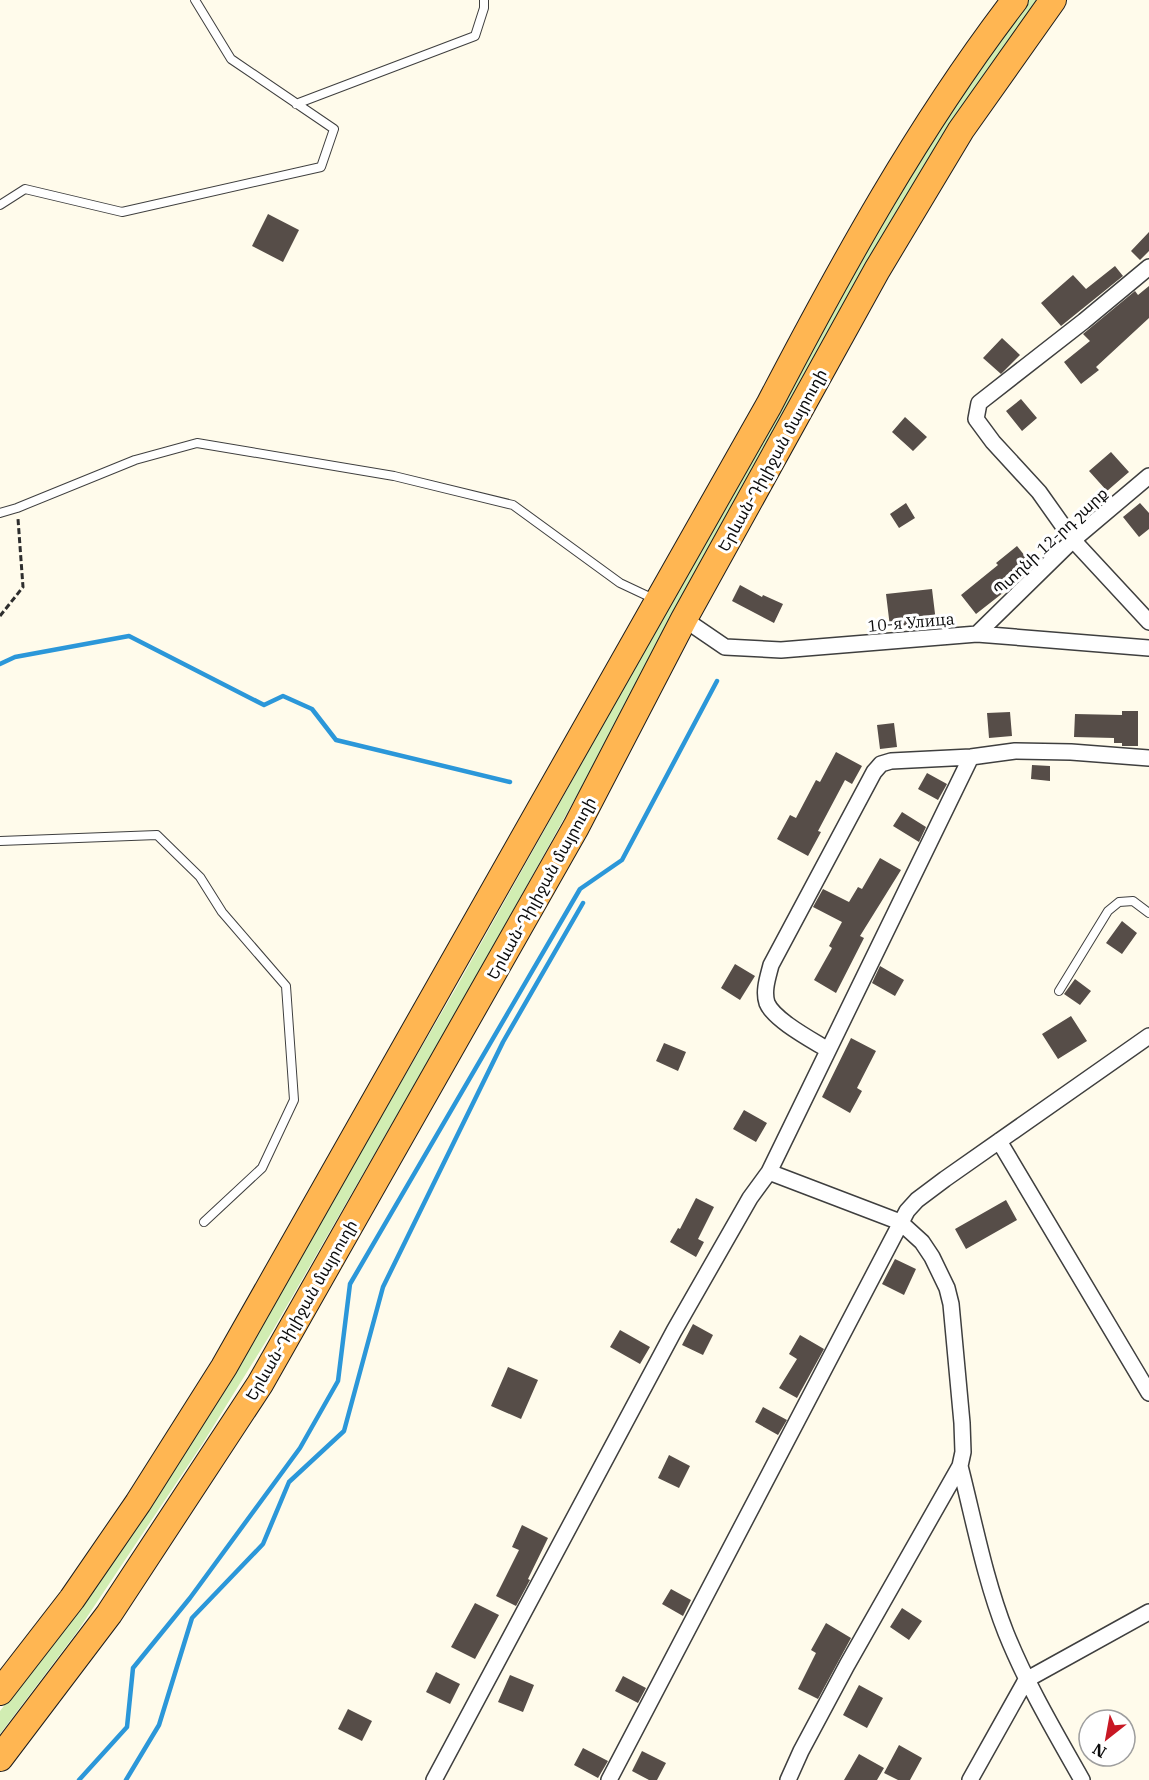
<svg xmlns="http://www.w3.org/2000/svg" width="1149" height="1780" viewBox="0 0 1149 1780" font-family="'IBM Plex Serif','Noto Sans Armenian',serif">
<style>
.green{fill:#d1edb2}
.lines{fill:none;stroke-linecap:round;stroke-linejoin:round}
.stream{stroke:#2b97d9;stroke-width:4.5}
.building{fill:#564d48}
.service-casing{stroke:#3f3f3f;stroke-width:10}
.minor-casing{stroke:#3f3f3f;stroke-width:18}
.trunk-casing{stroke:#1d1d1d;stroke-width:28}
.path{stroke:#2e2e2e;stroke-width:3;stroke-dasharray:6 3;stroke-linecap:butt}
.service{stroke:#fff;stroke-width:8}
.minor{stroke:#fff;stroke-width:15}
.trunk{stroke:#ffb652;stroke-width:26}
.labels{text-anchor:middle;stroke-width:6;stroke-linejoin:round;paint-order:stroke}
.street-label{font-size:16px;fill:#0c0c0c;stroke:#fff}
</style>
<rect width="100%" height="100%" fill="#fffbeb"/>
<!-- green -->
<path class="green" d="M1023 0H1038L959 113 682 599 577 795 466 995 273 1330 203 1443 77 1632 0 1734V1711L28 1674 356 1160 456 988 567 790 903 181Z"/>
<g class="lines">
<!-- stream -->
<path class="stream" d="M0 664 15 657 129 636 264 705 283 696 312 709 336 740 510 782
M79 1780 127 1727 133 1668 190 1598 300 1448 338 1381 350 1284 580 889 622 860 717 681
M126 1780 159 1725 192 1618 263 1544 289 1482 344 1431 383 1287 503 1042 583 903"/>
</g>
<!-- building -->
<path class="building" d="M268 214 299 230 283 262 252 246Z
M1149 232V251L1140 260 1131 251Z
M1115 266 1123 276 1061 326 1041 303 1073 275 1086 289Z
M1149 286V318L1096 367 1099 370 1081 384 1064 362 1090 341 1083 334 1135 291 1138 295Z
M1002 338 1020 355 1001 374 983 358Z
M1021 399 1037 418 1022 431 1006 411Z
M905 417 927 437 913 451 892 432Z
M1111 452 1129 472 1107 491 1089 471Z
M906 503 915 518 899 528 890 514Z
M1140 503 1149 513V529L1139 537 1123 517Z
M1017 546 1033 566 1013 585 976 614 961 595 998 565 996 563Z
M740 585 762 597 763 595 783 604 774 623 732 601Z
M932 589 936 622 890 627 886 594Z
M1122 711H1138V746H1122V743H1114V738L1074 737 1075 714 1122 715Z
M1010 712 1012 736 989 738 987 713Z
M894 723 897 747 880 749 877 725Z
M836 752 862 766 852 784 845 780 818 831 821 832 808 856 777 839 790 815 796 818 816 780 820 782Z
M1032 765 1050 766V781L1031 779Z
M927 773 947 784 938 800 918 789Z
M902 812 926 827 919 842 893 826Z
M880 858 901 870 860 936 864 938 836 993 814 980 832 948 829 946 842 922 813 907 823 889 849 902 858 887 862 889Z
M1122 921 1137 933 1122 954 1106 943Z
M735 964 755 976 740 1000 721 988Z
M880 966 904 980 895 996 872 983Z
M1075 979 1091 991 1080 1005 1064 994Z
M1071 1016 1087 1041 1058 1059 1042 1034Z
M851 1038 876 1051 857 1088 862 1091 850 1113 822 1097Z
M664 1043 686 1052 678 1071 656 1061Z
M744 1110 767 1123 756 1142 733 1129Z
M696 1198 714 1207 698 1239 704 1242 696 1257 670 1242 678 1228 680 1229Z
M1006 1200 1017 1220 966 1249 955 1229Z
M895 1259 916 1269 904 1295 882 1284Z
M693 1324 713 1335 703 1355 682 1345Z
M620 1330 650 1347 640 1364 610 1347Z
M800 1335 824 1349 797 1398 779 1388 797 1359 789 1354Z
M508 1367 538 1380 521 1419 491 1406Z
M763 1407 787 1420 778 1435 755 1422Z
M669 1455 690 1466 679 1488 658 1478Z
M522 1525 548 1538 528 1579 530 1580 516 1606 496 1596 519 1550 512 1547Z
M671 1589 691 1600 683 1616 662 1604Z
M475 1603 499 1615 475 1659 451 1647Z
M902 1608 922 1621 909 1640 890 1627Z
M826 1623 851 1638 818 1699 798 1689 816 1653 811 1650Z
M436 1672 460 1684 450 1704 426 1692Z
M510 1675 534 1685 523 1712 498 1702Z
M623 1676 646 1688 638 1703 615 1691Z
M859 1685 883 1698 867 1728 843 1715Z
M348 1709 372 1721 362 1741 338 1729Z
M899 1745 922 1758 910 1780H898L884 1773Z
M583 1748 608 1761 598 1778 574 1765Z
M642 1751 666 1763 657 1780H649L632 1771Z
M859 1754 884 1768 877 1780H844Z"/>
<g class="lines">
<defs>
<path id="service" d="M296 104 475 36 484 8V0
M0 205 25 189 122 212 321 167 334 129 231 59 195 0
M0 513 17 508 135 460 197 443 394 476 513 505 620 583 654 599
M0 841 157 835 200 877 222 912 286 986 294 1100 262 1168 204 1222
M1059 991 1108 911 1119 902 1133 901 1149 913"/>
<path id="minor" d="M1149 267 1084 321 979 403 976 419 993 442 1039 492 1073 540 1149 622
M684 619 725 647 781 650 977 634 1149 648
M977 634 1073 540 1149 476
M828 1050C812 1040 774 1020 767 1003 763 991 768 977 771 965L874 772 881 764 891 761 971 757 1015 751 1071 752 1149 758
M999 1141 1149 1393
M769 1172 900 1222 922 1242 932 1257 947 1288 951 1304 962 1423 963 1452 960 1466C974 1521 985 1580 1006 1633 1027 1685 1055 1732 1082 1780
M434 1780 674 1331 750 1198 769 1172 971 757
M609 1780 907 1211 917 1200 945 1179 1149 1036
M788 1780 801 1751 847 1665 960 1466
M970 1780 1026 1680 1149 1612"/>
<path id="trunk" d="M0 1692 72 1599 138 1503 224 1367 769 405C842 265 919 125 1015 0
M0 1758 109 1614 260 1384 576 827 684 619 877 270 961 130 1053 0"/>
</defs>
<!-- service casing -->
<use href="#service" class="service-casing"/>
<!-- minor casing -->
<use href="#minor" class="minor-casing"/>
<!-- trunk casing -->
<use href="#trunk" class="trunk-casing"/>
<!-- path -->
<path class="path" d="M0 616 23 587 18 519"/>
<!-- service -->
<use href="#service" class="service"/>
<!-- minor -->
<use href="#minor" class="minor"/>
<!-- trunk -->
<use href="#trunk" class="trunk"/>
</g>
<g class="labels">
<!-- street labels -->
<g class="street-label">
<text transform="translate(772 460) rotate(-61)" y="6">Երևան-Դիլիջան մայրուղի</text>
<text transform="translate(1050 541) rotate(-43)" y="6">Պտղնի 12-րդ շարք</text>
<text transform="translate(911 622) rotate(-5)" y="6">10-я Улица</text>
<text transform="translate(541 888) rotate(-61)" y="6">Երևան-Դիլիջան մայրուղի</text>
<text transform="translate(301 1310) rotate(-60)" y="6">Երևան-Դիլիջան մայրուղի</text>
</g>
</g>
<!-- north arrow -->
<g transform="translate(1107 1738) rotate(211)"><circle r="28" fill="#ffffff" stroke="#9e9e9e" stroke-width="1.5"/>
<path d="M0-4.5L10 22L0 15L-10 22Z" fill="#c81824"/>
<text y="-9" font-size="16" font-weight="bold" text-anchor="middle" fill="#0c0c0c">N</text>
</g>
</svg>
